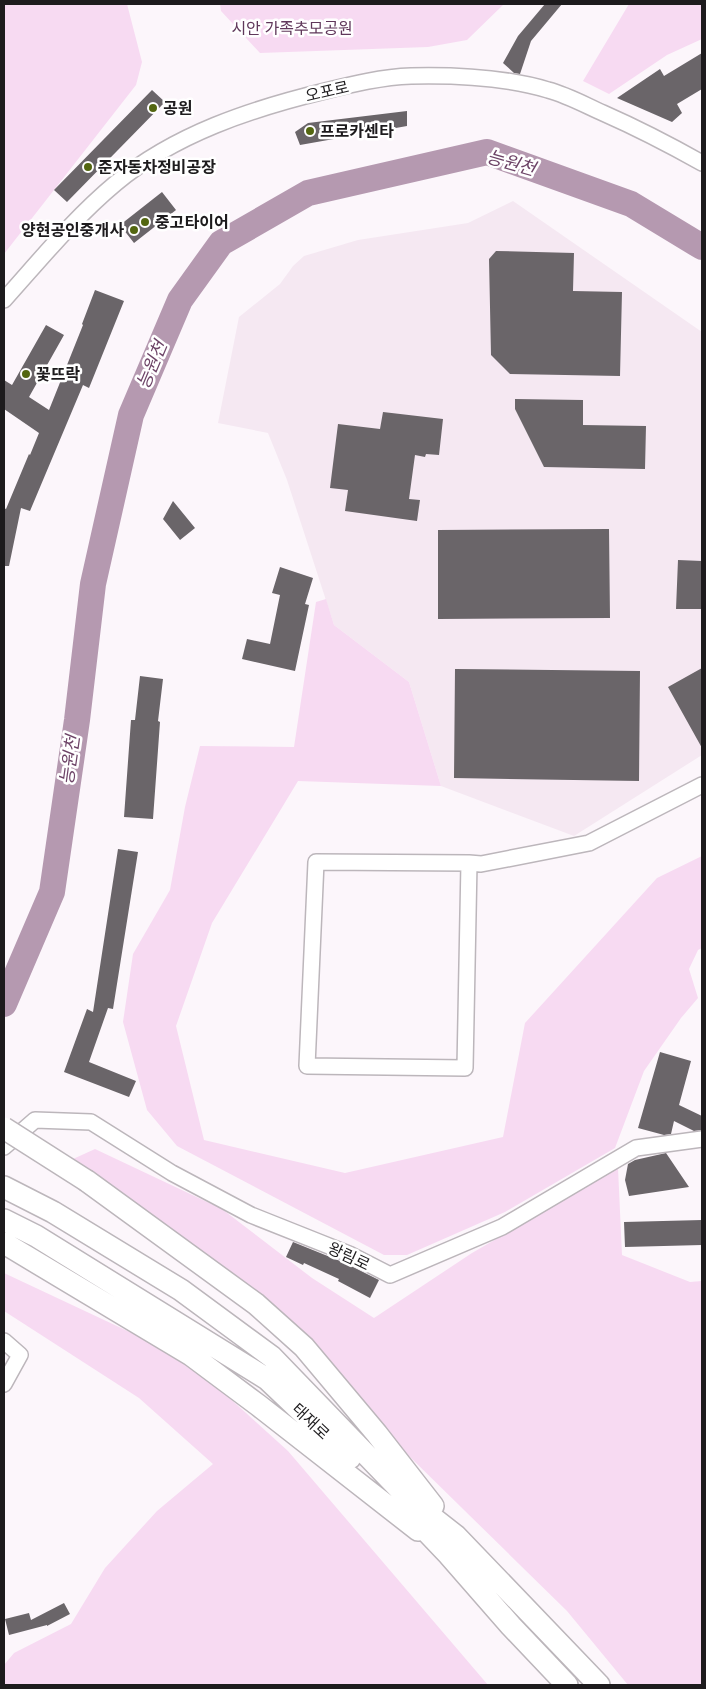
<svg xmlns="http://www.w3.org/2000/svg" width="706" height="1689" viewBox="0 0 706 1689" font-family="Rubik,'Noto Sans KR',sans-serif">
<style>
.built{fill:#f5e8f2}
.green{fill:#f7daf2}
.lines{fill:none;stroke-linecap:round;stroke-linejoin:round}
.river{stroke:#b599b0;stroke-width:26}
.building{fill:#6a6569}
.minor-casing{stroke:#bcb6bb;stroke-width:18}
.highway-casing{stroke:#bcb6bb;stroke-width:24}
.minor{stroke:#fff;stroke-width:15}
.highway{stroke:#fff;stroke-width:21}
.highway-bridge-casing{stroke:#bcb6bb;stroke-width:24;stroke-linecap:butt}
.highway-bridge{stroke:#fff;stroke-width:21}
.poi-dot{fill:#536610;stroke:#fff;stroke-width:2}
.labels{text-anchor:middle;stroke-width:5;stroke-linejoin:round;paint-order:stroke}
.park-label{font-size:16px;fill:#60385b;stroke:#fff}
.street-label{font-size:16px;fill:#1d1b1d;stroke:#fff}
.poi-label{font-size:16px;font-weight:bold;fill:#1d1b1d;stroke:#fff;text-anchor:start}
.water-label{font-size:18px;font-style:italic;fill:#6d4467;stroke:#fff}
</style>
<rect width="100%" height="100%" fill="#fcf6fb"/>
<!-- built -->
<path class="built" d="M513 201 702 332V755L574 836 441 786 409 682 334 625 287 480 268 433 218 423 239 317 280 284 293 266 304 256 358 240 468 223Z"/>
<!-- green -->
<path class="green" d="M4 4H127L142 62 136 85 4 254Z
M220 4H504L467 40 428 47 260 53 221 11Z
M629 4H702V39L667 55 609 94 583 81Z
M326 599 334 625 409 682 441 786 298 781 212 923 176 1026 204 1140 345 1173 503 1137 525 1023 657 878 702 856V948L698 950 689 969 698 998 681 1018 644 1071 615 1148 505 1212 407 1255H384L177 1146 147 1110 123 1022 133 954 170 890 185 807 200 746 294 747 316 602Z
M95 1149 222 1209 312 1278 374 1318 472 1253 618 1168 622 1255 690 1282 702 1281V1685H628L567 1611 359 1407 73 1159Z
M4 1273 185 1358 288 1451 488 1685H4V1665L14 1653 71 1624 105 1568 157 1511 213 1464 139 1398 4 1311Z"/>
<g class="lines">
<!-- river -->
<path class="river" d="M4 1004 52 892 77 720 93 584 131 415 180 300 221 243 308 193 487 152 631 204 702 247"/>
</g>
<!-- building -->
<path class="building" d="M545 4H562L531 41 520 74 514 73 503 63 518 36Z
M702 53V89L677 104 682 113 672 122 617 98 660 69 664 76Z
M152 90 165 102 67 202 54 190Z
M407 111V126L300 145 295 132 308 123Z
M162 192 176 210 134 243 120 225Z
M496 251 574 253 573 291 622 292 620 376 510 374 491 355 489 259Z
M95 290 124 301 89 388 83 385 30 511 21 508 9 566H4V508L6 509 29 454 30 455 39 433 4 409V380L12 385 46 325 64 335 29 397 49 410 83 325 82 324Z
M515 399 583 400V425L646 426 645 469 544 467 515 409Z
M383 412 443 419 439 455 426 454 425 457 415 455 409 499 420 500 417 521 345 511 348 490 330 488 338 424 380 429Z
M173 501 195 528 180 540 163 519Z
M609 529 610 618 438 619V530Z
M678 560 702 561V609H676Z
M280 567 313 578 305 604 309 605 295 671 242 659 247 639 270 644 280 595 272 593Z
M702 668V748L668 687Z
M455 669 640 671 639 781 454 778Z
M140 676 163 679 158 721 160 722 153 819 124 817 131 720H135Z
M118 849 138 852 113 1009 108 1008 89 1062 136 1081 129 1097 64 1072 87 1009 93 1012Z
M660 1052 691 1061 679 1105 702 1116V1130L694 1131 674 1121 671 1134 664 1135 638 1128Z
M666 1153 689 1187 629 1196 625 1180 628 1164 635 1160Z
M702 1220V1245L625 1247 624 1222Z
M293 1242 345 1263 379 1280 370 1298 338 1281 339 1279 304 1263 303 1265 286 1257Z
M64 1603 70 1614 47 1626V1625L9 1635 5 1619 29 1613 31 1620Z"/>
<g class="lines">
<defs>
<path id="minor" d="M4 300C40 260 74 218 116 183 175 134 251 109 325 91 353 84 382 77 411 76 456 75 505 77 548 90 567 95 585 105 603 113 637 128 670 145 702 163
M469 863 465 1068 307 1066 316 862 469 863 481 864 589 843 702 785
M4 1147 35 1120 91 1122 172 1173 251 1215 349 1254 390 1275 502 1227 636 1148 702 1139
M4 1341 20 1355 4 1384"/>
<path id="highway" d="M87 1181 256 1304 304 1347 377 1434 433 1506
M4 1187 53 1212 181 1290 272 1357 410 1500 456 1536 599 1685
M4 1220 36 1236 267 1379 350 1458
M4 1243 191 1355 258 1405 418 1530
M409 1513 449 1555 511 1626 567 1685"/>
</defs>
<!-- minor casing -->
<use href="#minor" class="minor-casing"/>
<!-- highway casing -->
<use href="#highway" class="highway-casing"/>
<!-- minor -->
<use href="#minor" class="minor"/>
<!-- highway -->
<use href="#highway" class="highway"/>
<defs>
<path id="highway-bridge" d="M4 1128 87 1181"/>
</defs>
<!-- highway-bridge casing -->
<use href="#highway-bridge" class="highway-bridge-casing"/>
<!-- highway-bridge -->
<use href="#highway-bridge" class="highway-bridge"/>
</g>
<!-- markers -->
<g class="poi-dot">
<circle cx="153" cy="108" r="5"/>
<circle cx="310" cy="131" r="5"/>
<circle cx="88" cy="167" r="5"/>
<circle cx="145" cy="222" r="5"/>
<circle cx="134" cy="230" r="5"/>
<circle cx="26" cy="374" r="5"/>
</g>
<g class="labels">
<!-- park labels -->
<g class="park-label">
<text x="292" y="34">시안 가족추모공원</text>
</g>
<!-- street labels -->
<g class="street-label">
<text transform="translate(327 91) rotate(-13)" y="6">오포로</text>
<text transform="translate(349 1256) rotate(25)" y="6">왕림로</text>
<text transform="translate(311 1421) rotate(43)" y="6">태재로</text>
</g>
<!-- poi labels -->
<g class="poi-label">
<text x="163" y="114">공원</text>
<text x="320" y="137">프로카센타</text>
<text x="98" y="173">준자동차정비공장</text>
<text x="155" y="228">중고타이어</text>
<text x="124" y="236" text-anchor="end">양현공인중개사</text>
<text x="36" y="380">꽃뜨락</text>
</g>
<!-- water labels -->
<g class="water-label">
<text transform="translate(511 163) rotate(16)" y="6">능원천</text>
<text transform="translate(152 365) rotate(-67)" y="6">능원천</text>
<text transform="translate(70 760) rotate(-82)" y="6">능원천</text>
</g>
</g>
<!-- border -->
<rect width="706" height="1689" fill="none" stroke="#1d1b1d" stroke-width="10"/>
</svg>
